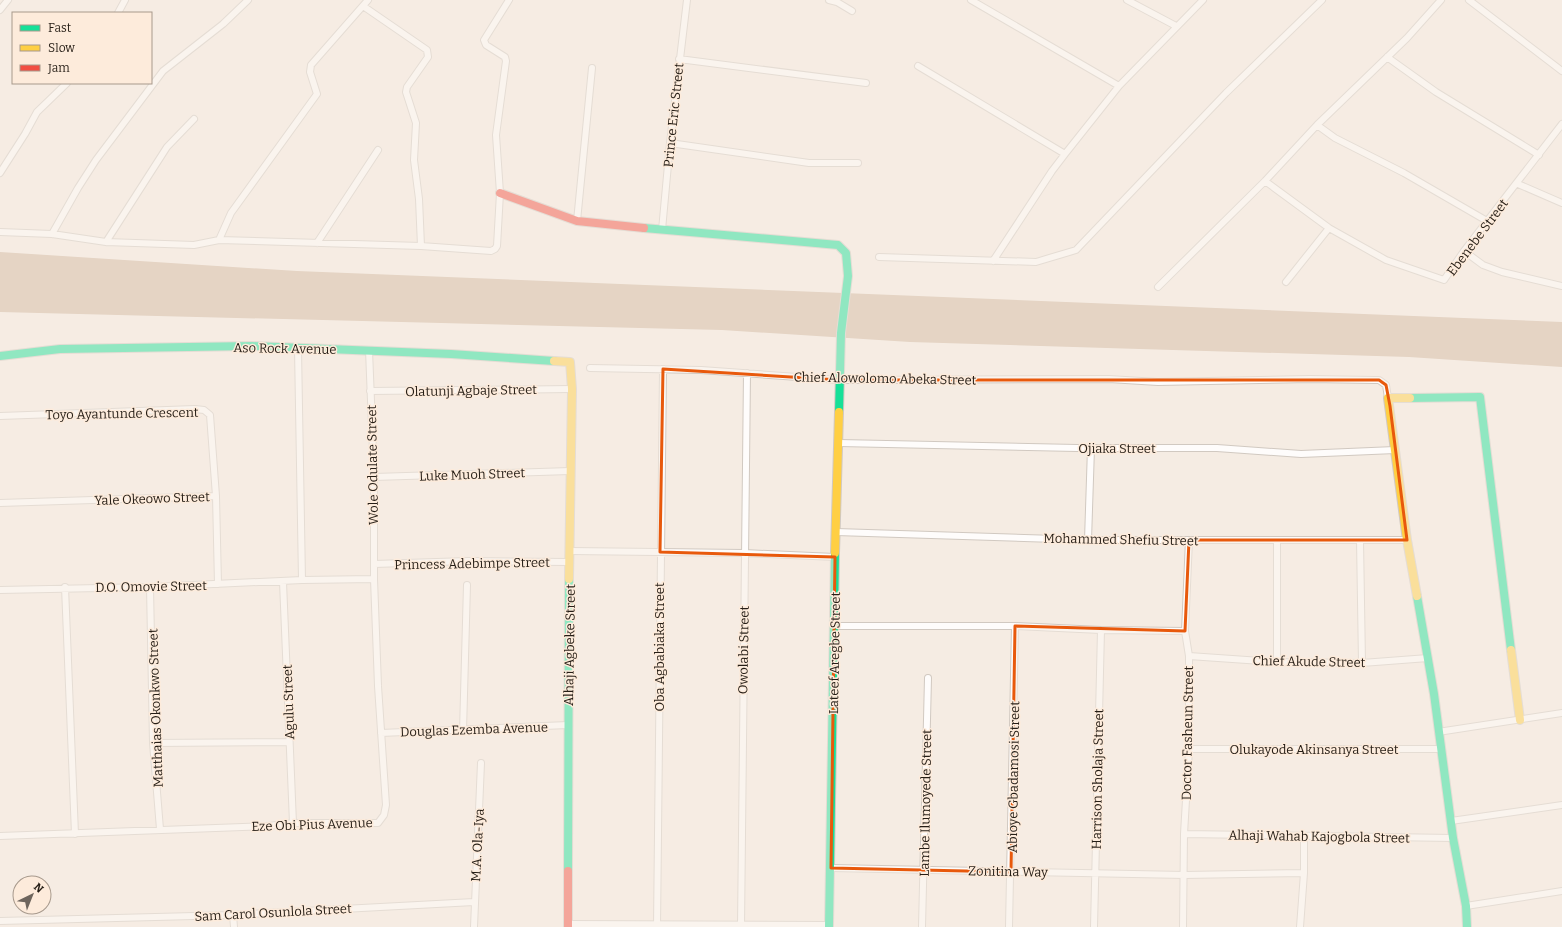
<svg xmlns="http://www.w3.org/2000/svg" width="1562" height="927" viewBox="0 0 1562 927" font-family="Bitter,serif">
<style>
.water{fill:#d0b59d}
.lines{fill:none;stroke-linecap:round;stroke-linejoin:round}
.street-casing{stroke:#d1c9c1;stroke-width:8}
.fast-casing{stroke:#d1c9c1;stroke-width:10}
.slow-casing{stroke:#d1c9c1;stroke-width:10}
.jam-casing{stroke:#d1c9c1;stroke-width:10}
.street{stroke:#fefcfb;stroke-width:6}
.fast{stroke:#16e098;stroke-width:8}
.slow{stroke:#ffcf43;stroke-width:8}
.jam{stroke:#f24e42;stroke-width:8}
.marked{fill:none;stroke:#e8590c;stroke-width:3;stroke-linejoin:round}
.labels{text-anchor:middle;stroke-width:3;stroke-linejoin:round;paint-order:stroke}
.street-label{font-size:13px;fill:#251d15;stroke:#fdebdb}
</style>
<rect width="100%" height="100%" fill="#f5ece3"/>
<!-- water -->
<path class="water" d="M0 252 297 271 1562 322V367L1409 357 910 342 722 330 0 312Z"/>
<g class="lines">
<defs>
<path id="street" d="M829 0 837 2 852 11
M971 0 1119 86
M1127 0 1176 26
M1469 0 1562 71
M363 6 427 50 428 57 407 87 406 92 416 123 414 160 419 199 421 246
M0 10 8 0
M118 13 125 0
M1387 57 1436 92 1539 155
M679 59 866 83
M918 66 1065 154 1119 86 1203 0
M1317 125 1335 138 1404 173 1487 221
M670 143 809 163H858
M0 173 25 134 37 112 67 83
M1265 181 1329 228 1386 260 1444 280 1464 251 1562 124
M1518 184 1562 203
M577 221 592 68
M662 230 670 143 687 0
M0 232 52 234 106 242 194 245 219 240 421 246 491 251 495 249 497 246 500 193 496 135 506 61 505 57 486 45 484 40 509 0
M52 234 78 188 96 160 163 71 223 24 248 0
M219 240 231 213 317 94 310 72 311 65 368 0
M106 242 167 147 194 119
M317 243 378 150
M1464 251 1483 265 1502 272 1562 286
M879 257 1036 262 1076 250 1226 93 1322 0
M993 261 1052 171 1065 154
M1286 282 1329 228
M1158 287 1265 181 1317 125 1407 38 1441 0
M298 349 302 580
M590 368 701 370 840 380 1109 379 1158 382 1310 379 1375 380H1379L1386 385 1388 398
M370 391 572 389
M0 416 195 409 204 410 210 415 216 496
M839 443 1077 448H1217L1301 454 1395 450
M374 477 570 471
M0 503 216 496 218 584
M836 532 1088 540H1407
M1088 540 1091 448
M1360 540 1362 663
M570 551 744 553 835 557
M374 564 468 561 569 562
M283 582 293 823
M65 587 75 834
M150 587 153 743 160 829
M0 590 150 587 302 580 374 579
M833 626H1015L1101 630 1185 631
M1189 656 1277 662 1362 663 1428 658
M1277 662V541
M463 731 467 585
M1438 732 1562 713
M381 733 568 725
M153 743 289 742
M1189 749H1440
M1451 821 1562 805
M1184 834 1453 838
M0 836 268 826 293 823H378L384 815 386 805 378 686 374 579V477L369 350
M831 868 1185 875 1304 873 1300 927
M1304 873V836
M1466 906 1562 891
M233 915 234 927
M0 921 233 915 474 902
M568 924 829 925
M474 927 481 763
M657 927 663 369
M741 927 747 373
M922 927 928 678
M1009 927 1015 626
M1094 927 1101 630
M1183 927 1184 834 1189 749V656L1185 631 1189 540"/>
<path id="fast" d="M644 228 838 245 846 253 848 276 841 333 839 412
M0 356 60 349 252 346 451 354 554 361
M1410 398 1480 397 1511 650
M1417 596 1434 694 1453 838 1466 906 1467 927
M568 871 569 579
M829 927 835 553"/>
<path id="slow" d="M554 361 570 362 572 389 569 579
M1410 398H1388L1407 540 1417 596
M835 553 839 412
M1511 650 1520 720"/>
<path id="jam" d="M500 193 577 221 644 228
M568 871V927"/>
</defs>
<!-- street casing -->
<use href="#street" class="street-casing"/>
<!-- fast casing -->
<use href="#fast" class="fast-casing"/>
<!-- slow casing -->
<use href="#slow" class="slow-casing"/>
<!-- jam casing -->
<use href="#jam" class="jam-casing"/>
<!-- street -->
<use href="#street" class="street"/>
<!-- fast -->
<use href="#fast" class="fast"/>
<!-- slow -->
<use href="#slow" class="slow"/>
<!-- jam -->
<use href="#jam" class="jam"/>
</g>
<!-- marked area -->
<path d="M0 0H1562V927H0ZM663 369 840 380H1379L1386 385 1390 406 1407 540H1189L1185 631 1015 626 1011 872 831 868 835 557 660 552Z" fill="#f5ece3" fill-opacity=".55" fill-rule="evenodd"/>
<path class="marked" d="M663 369 840 380H1379L1386 385 1390 406 1407 540H1189L1185 631 1015 626 1011 872 831 868 835 557 660 552Z"/>
<g class="labels">
<!-- street labels -->
<g class="street-label">
<text transform="translate(673 115) rotate(-84)" y="5">Prince Eric Street</text>
<text transform="translate(1477 237) rotate(-53)" y="5">Ebenebe Street</text>
<text transform="translate(285 348) rotate(1)" y="5">Aso Rock Avenue</text>
<text transform="translate(885 378) rotate(1)" y="5">Chief Alowolomo Abeka Street</text>
<text transform="translate(471 390) rotate(-1)" y="5">Olatunji Agbaje Street</text>
<text transform="translate(122 413) rotate(-1)" y="5">Toyo Ayantunde Crescent</text>
<text x="1117" y="453">Ojiaka Street</text>
<text transform="translate(372 465) rotate(-91)" y="5">Wole Odulate Street</text>
<text transform="translate(472 474) rotate(-2)" y="5">Luke Muoh Street</text>
<text transform="translate(152 498) rotate(-2)" y="5">Yale Okeowo Street</text>
<text transform="translate(1121 539) rotate(1)" y="5">Mohammed Shefiu Street</text>
<text transform="translate(472 563) rotate(-1)" y="5">Princess Adebimpe Street</text>
<text transform="translate(151 586) rotate(-1)" y="5">D.O. Omovie Street</text>
<text transform="translate(569 645) rotate(-89)" y="5">Alhaji Agbeke Street</text>
<text transform="translate(659 647) rotate(-90)" y="5">Oba Agbabiaka Street</text>
<text transform="translate(743 650) rotate(-89)" y="5">Owolabi Street</text>
<text transform="translate(834 653) rotate(-89)" y="5">Lateef Aregbe Street</text>
<text transform="translate(1309 661) rotate(1)" y="5">Chief Akude Street</text>
<text transform="translate(288 702) rotate(-92)" y="5">Agulu Street</text>
<text transform="translate(155 708) rotate(-92)" y="5">Matthaias Okonkwo Street</text>
<text transform="translate(474 729) rotate(-2)" y="5">Douglas Ezemba Avenue</text>
<text transform="translate(1187 733) rotate(-89)" y="5">Doctor Fasheun Street</text>
<text x="1314" y="754">Olukayode Akinsanya Street</text>
<text transform="translate(1013 777) rotate(-89)" y="5">Abioye Gbadamosi Street</text>
<text transform="translate(1097 779) rotate(-89)" y="5">Harrison Sholaja Street</text>
<text transform="translate(925 803) rotate(-89)" y="5">Lambe Ilumoyede Street</text>
<text transform="translate(312 824) rotate(-2)" y="5">Eze Obi Pius Avenue</text>
<text transform="translate(1319 836) rotate(1)" y="5">Alhaji Wahab Kajogbola Street</text>
<text transform="translate(477 845) rotate(-87)" y="5">M.A. Ola-Iya</text>
<text transform="translate(1008 871) rotate(1)" y="5">Zonitina Way</text>
<text transform="translate(273 912) rotate(-3)" y="5">Sam Carol Osunlola Street</text>
</g>
</g>
<!-- legend -->
<rect x="12" y="12" width="140" height="72" fill="#fdebdb" stroke="#a7998c"/>
<rect x="20" y="25" width="20" height="6" fill="#16e098" stroke="#a7998c"/>
<text x="48" y="32" font-size="12" fill="#251d15">Fast</text>
<rect x="20" y="45" width="20" height="6" fill="#ffcf43" stroke="#a7998c"/>
<text x="48" y="52" font-size="12" fill="#251d15">Slow</text>
<rect x="20" y="65" width="20" height="6" fill="#f24e42" stroke="#a7998c"/>
<text x="48" y="72" font-size="12" fill="#251d15">Jam</text>
<!-- north arrow -->
<g transform="translate(32 895) rotate(43)"><circle r="19" fill="#fdebdb" stroke="#a7998c"/>
<path d="M0-3L7 15L0 10L-7 15Z" fill="#6e655d"/>
<text y="-6" font-size="11" font-weight="bold" text-anchor="middle" fill="#251d15">N</text>
</g>
</svg>
